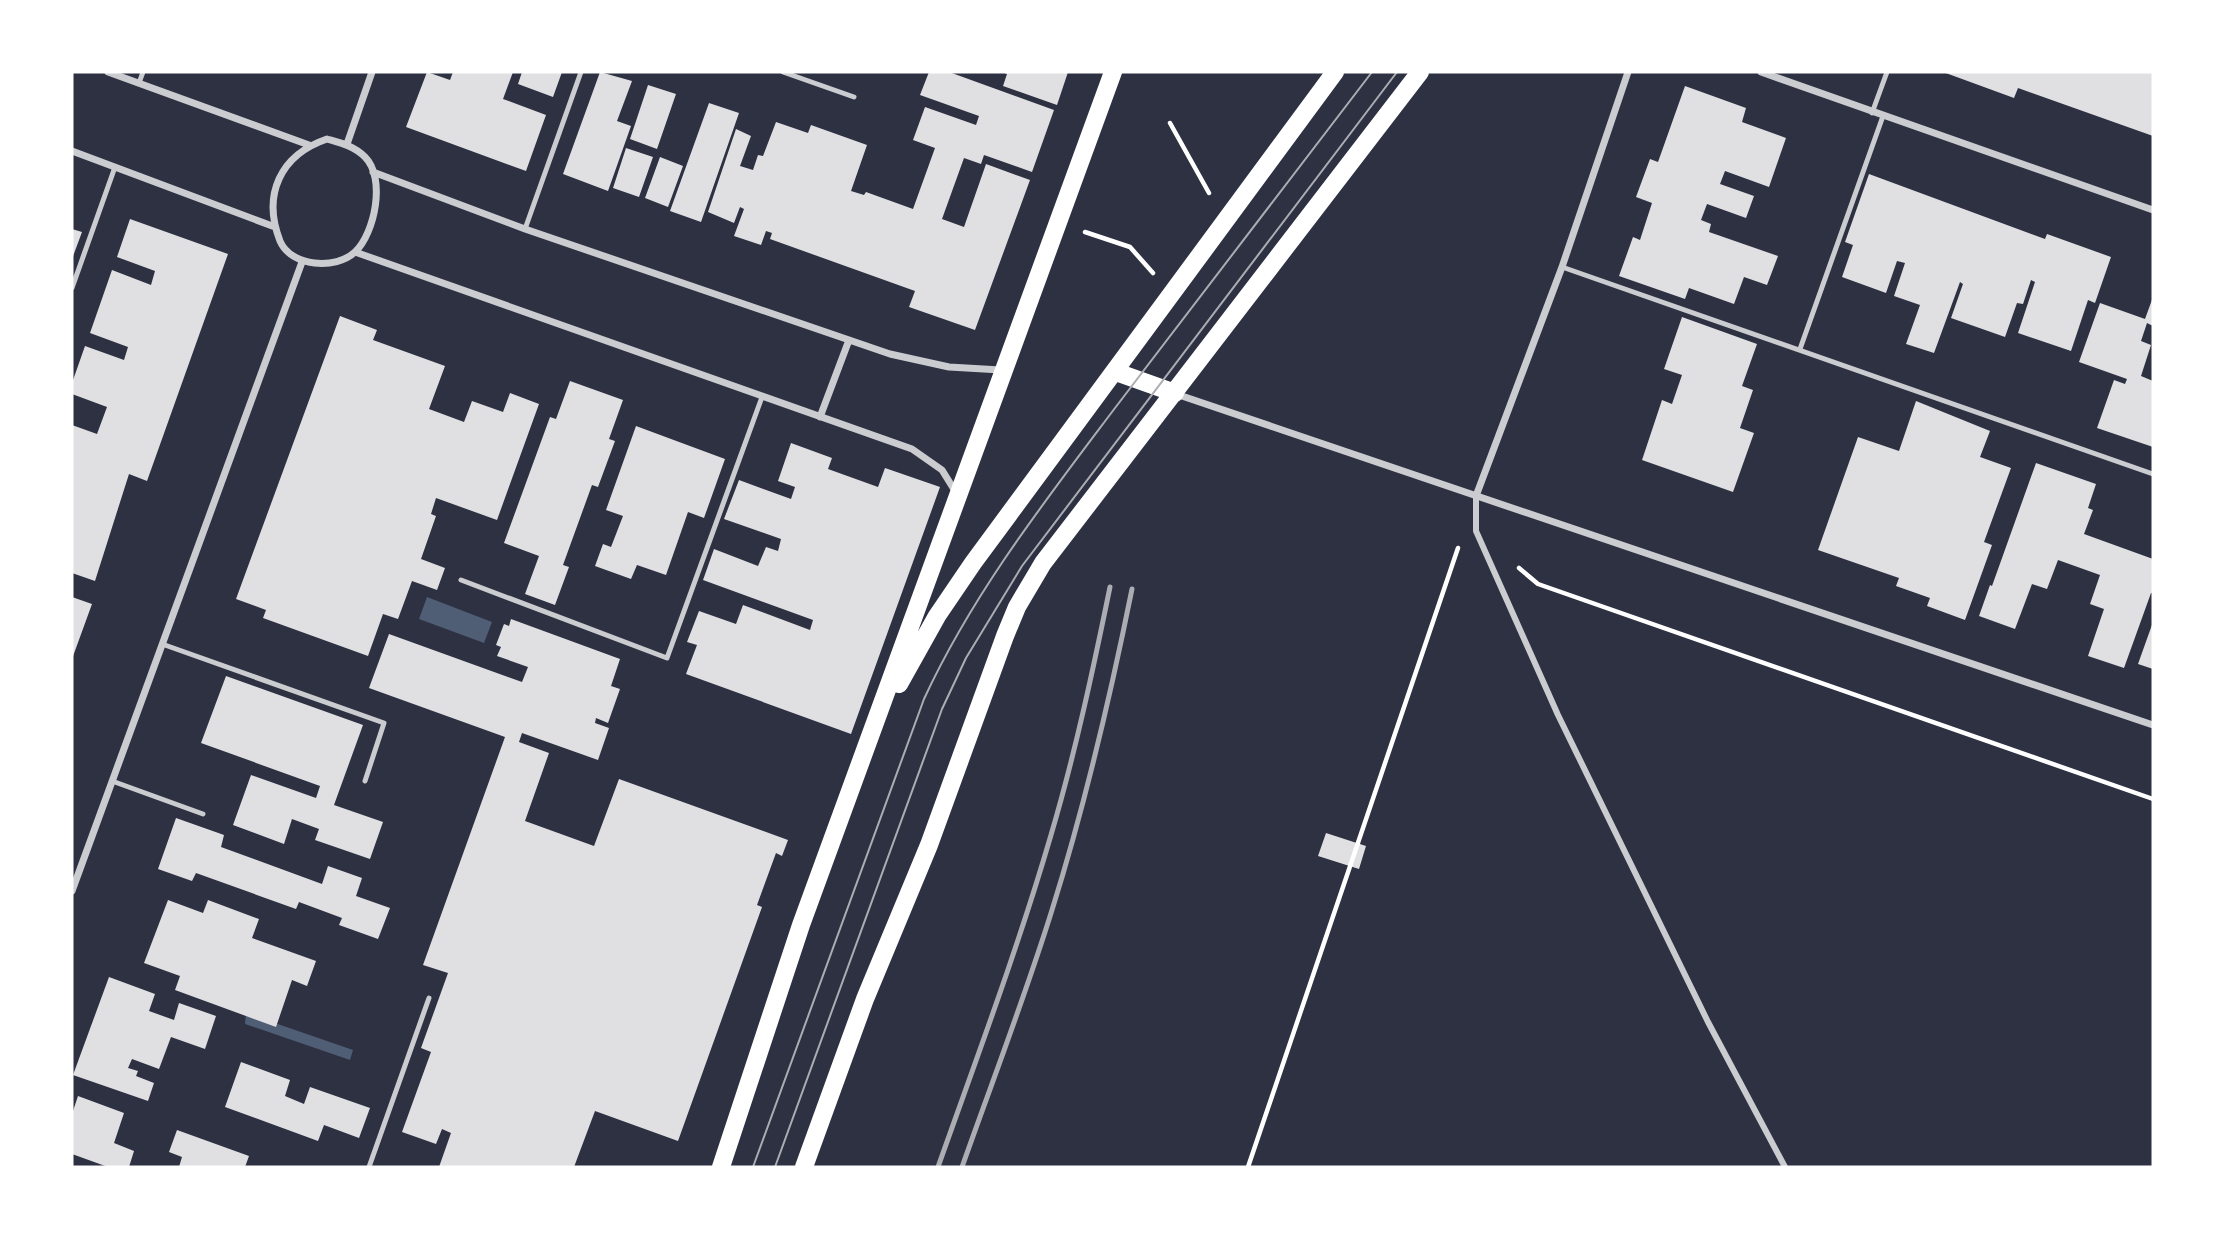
<svg xmlns="http://www.w3.org/2000/svg" width="2225" height="1239" viewBox="0 0 2225 1239" font-family="Georgia,serif">
<style>
.water{fill:#4f5d75}
.building{fill:#e0e0e3}
.lines{fill:none;stroke-linecap:round;stroke-linejoin:round}
.path{stroke:#fff;stroke-width:4.5}
.service{stroke:#caccd0;stroke-width:5}
.pedestrian{stroke:#caccd0;stroke-width:6}
.minor{stroke:#caccd0;stroke-width:7}
.primary{stroke:#fff;stroke-width:18}
.tram{stroke:#abadb3;stroke-width:2}
.rail{stroke:#abadb3;stroke-width:5}
</style>
<rect width="100%" height="100%" fill="#2d3142"/>
<!-- water -->
<path class="water" d="M427 597 492 622 484 643 419 619Z
M246 1013 353 1050 350 1060 245 1024Z"/>
<!-- building -->
<path class="building" d="M427 72 450 80 453 72H513L503 99 546 115 526 171 406 127Z
M522 72H562L553 97 518 84Z
M600 72 632 81 617 121 631 126 608 191 563 174Z
M929 72H949L1054 110 1032 172 984 155 981 164 964 158 942 219 964 227 986 164 1030 180 975 330 909 307 915 291 770 239 772 233 766 231 761 245 734 236 744 209 740 207 734 223 708 212 736 129 751 136 740 166 753 170 758 155 763 156 776 122 808 133 811 125 867 145 851 191 864 195 866 192 913 209 935 148 913 140 925 107 976 125 979 116 920 95Z
M1002 72H1068L1057 105 1003 86 1007 74Z
M1943 72H2153V136L2018 88 2014 98Z
M648 85 676 94 657 149 630 139Z
M1685 86 1746 108 1742 122 1786 138 1769 187 1725 171 1720 184 1754 196 1746 218 1707 204 1701 220 1711 224 1709 232 1778 256 1767 285 1744 277 1734 304 1689 288 1685 299 1619 276 1633 237 1640 240 1652 203 1636 197 1650 159 1658 162Z
M709 103 739 113 701 222 670 211Z
M626 148 653 157 639 197 613 188Z
M660 157 683 166 668 207 645 198Z
M1869 174 2045 239 2047 234 2111 257 2095 303 2088 300 2071 351 2018 333 2035 282 2031 280 2023 304 2017 303 2005 337 1951 318 1963 284 1960 282 1934 353 1906 344 1920 305 1894 296 1905 263 1897 261 1886 293 1842 277 1853 245 1845 242Z
M130 219 228 254 147 481 129 474 95 581 72 573V425L97 434 107 407 72 394V383L85 346 124 360 128 347 90 333 112 270 151 285 155 271 117 257Z
M72 229 82 232 72 259Z
M2153 297V326L2147 323 2141 341 2151 345 2141 376 2153 381V447L2097 428 2114 380 2125 384 2127 379 2079 362 2100 303 2145 319Z
M340 316 377 330 373 340 445 366 429 409 464 422 472 401 503 412 510 393 539 404 497 520 436 498 431 514 436 516 421 559 445 568 437 590 412 581 398 619 383 614 368 656 263 618 266 610 236 599Z
M1682 317 1757 344 1742 386 1753 390 1740 428 1754 433 1733 492 1642 460 1662 400 1672 404 1682 375 1664 369Z
M570 381 623 400 609 439 615 441 598 487 592 485 563 565 569 567 555 605 525 594 539 556 504 543 550 417 556 419Z
M1916 401 1990 431 1980 457 2011 468 1984 542 1992 545 1965 620 1927 606 1930 598 1896 586 1899 578 1818 550 1858 437 1899 451Z
M636 426 725 459 704 518 688 512 666 575 637 565 631 579 595 566 603 544 611 547 623 516 606 510Z
M791 443 832 458 828 469 878 487 885 468 940 487 851 734 686 674 697 645 687 642 699 611 736 624 743 605 810 630 813 620 703 580 714 549 758 566 766 547 778 551 781 539 724 519 739 480 791 499 795 487 778 481Z
M2036 463 2096 484 2088 508 2093 510 2084 534 2153 559V593H2151L2124 668 2088 656 2104 609 2090 604 2100 575 2058 560 2047 589 2032 584 2015 629 1979 616 1990 585 1992 586Z
M72 597 92 604 72 659Z
M511 619 620 659 611 686 620 689 608 723 596 718 595 723 609 728 598 760 522 733 519 742 549 753 525 821 594 846 619 779 788 840 782 856 776 853 757 905 762 907 678 1141 595 1111 574 1167H439L451 1133 442 1129 436 1144 402 1132 431 1052 421 1048 448 973 423 965 505 737 369 688 389 634 522 682 528 667 497 656 501 647 496 645 504 624 509 626Z
M2153 622V669L2138 664Z
M226 676 363 725 334 805 383 822 370 859 315 840 319 829 292 819 284 844 233 825 251 775 316 798 320 786 201 743Z
M176 818 224 835 221 847 322 884 328 866 362 878 356 896 390 908 378 939 339 925 342 918 299 902 296 909 196 873 192 881 158 869Z
M1326 833 1366 846 1359 869 1318 856Z
M168 900 203 913 208 900 259 919 252 938 316 961 307 986 292 980 276 1027 175 990 180 976 144 963Z
M109 977 155 994 149 1011 174 1020 179 1003 216 1016 205 1049 171 1037 159 1069 132 1059 128 1068 138 1071 136 1076 154 1083 148 1101 73 1075Z
M241 1062 290 1080 285 1096 304 1104 310 1087 370 1108 359 1138 324 1125 318 1141 225 1107Z
M78 1096 124 1113 114 1143 134 1151 129 1167H108L72 1154V1114Z
M177 1130 249 1156 245 1167H179L182 1157 169 1152Z"/>
<g class="lines">
<!-- path -->
<path class="path" d="M1170 123 1209 193
M1085 232 1130 247 1153 273
M1519 568 1538 584 2153 799
M1248 1167 1458 548"/>
<!-- service -->
<path class="service" d="M783 72 854 97
M139 83 143 72
M1872 113 1887 72
M525 229 581 72
M1562 267 2153 474
M72 288 115 167
M1800 349 1883 116
M461 580 667 658 762 397
M162 644 384 723 365 781
M112 781 203 814
M369 1167 429 998"/>
<!-- pedestrian -->
<path class="pedestrian" d="M1476 496V531L1558 715 1708 1022 1785 1167"/>
<!-- minor -->
<path class="minor" d="M108 72 309 145
M1761 72 2153 210
M327 139C341 143 354 146 365 157 386 178 375 233 355 252 336 270 291 267 280 241 262 195 280 155 327 139Z
M347 144 372 72
M72 151 275 227
M373 172 525 229 890 354 949 367 1001 370
M355 252 912 449 942 470 955 491
M1176 394 2153 725
M820 417 849 340
M1476 496 1562 267 1628 72
M72 891 302 262"/>
<!-- primary -->
<path class="primary" d="M1116 372 1175 393
M899 684 937 616 973 563 1335 72
M721 1167 801 925 1113 72
M804 1167 865 999 929 845 1005 636 1017 607 1043 563 1420 72"/>
<!-- tram -->
<path class="tram" d="M753 1167 924 699C973 593 1045 501 1115 408 1200 296 1286 184 1372 72
M775 1167 942 709 966 658 1022 566 1397 72"/>
<!-- rail -->
<path class="rail" d="M938 1167C977 1057 1018 948 1051 835 1075 754 1093 670 1110 587
M962 1167C992 1082 1025 997 1052 910 1085 805 1110 698 1132 589"/>
</g>
<!-- border -->
<rect width="2225" height="1239" fill="none" stroke="#ffffff" stroke-width="147"/>
</svg>
